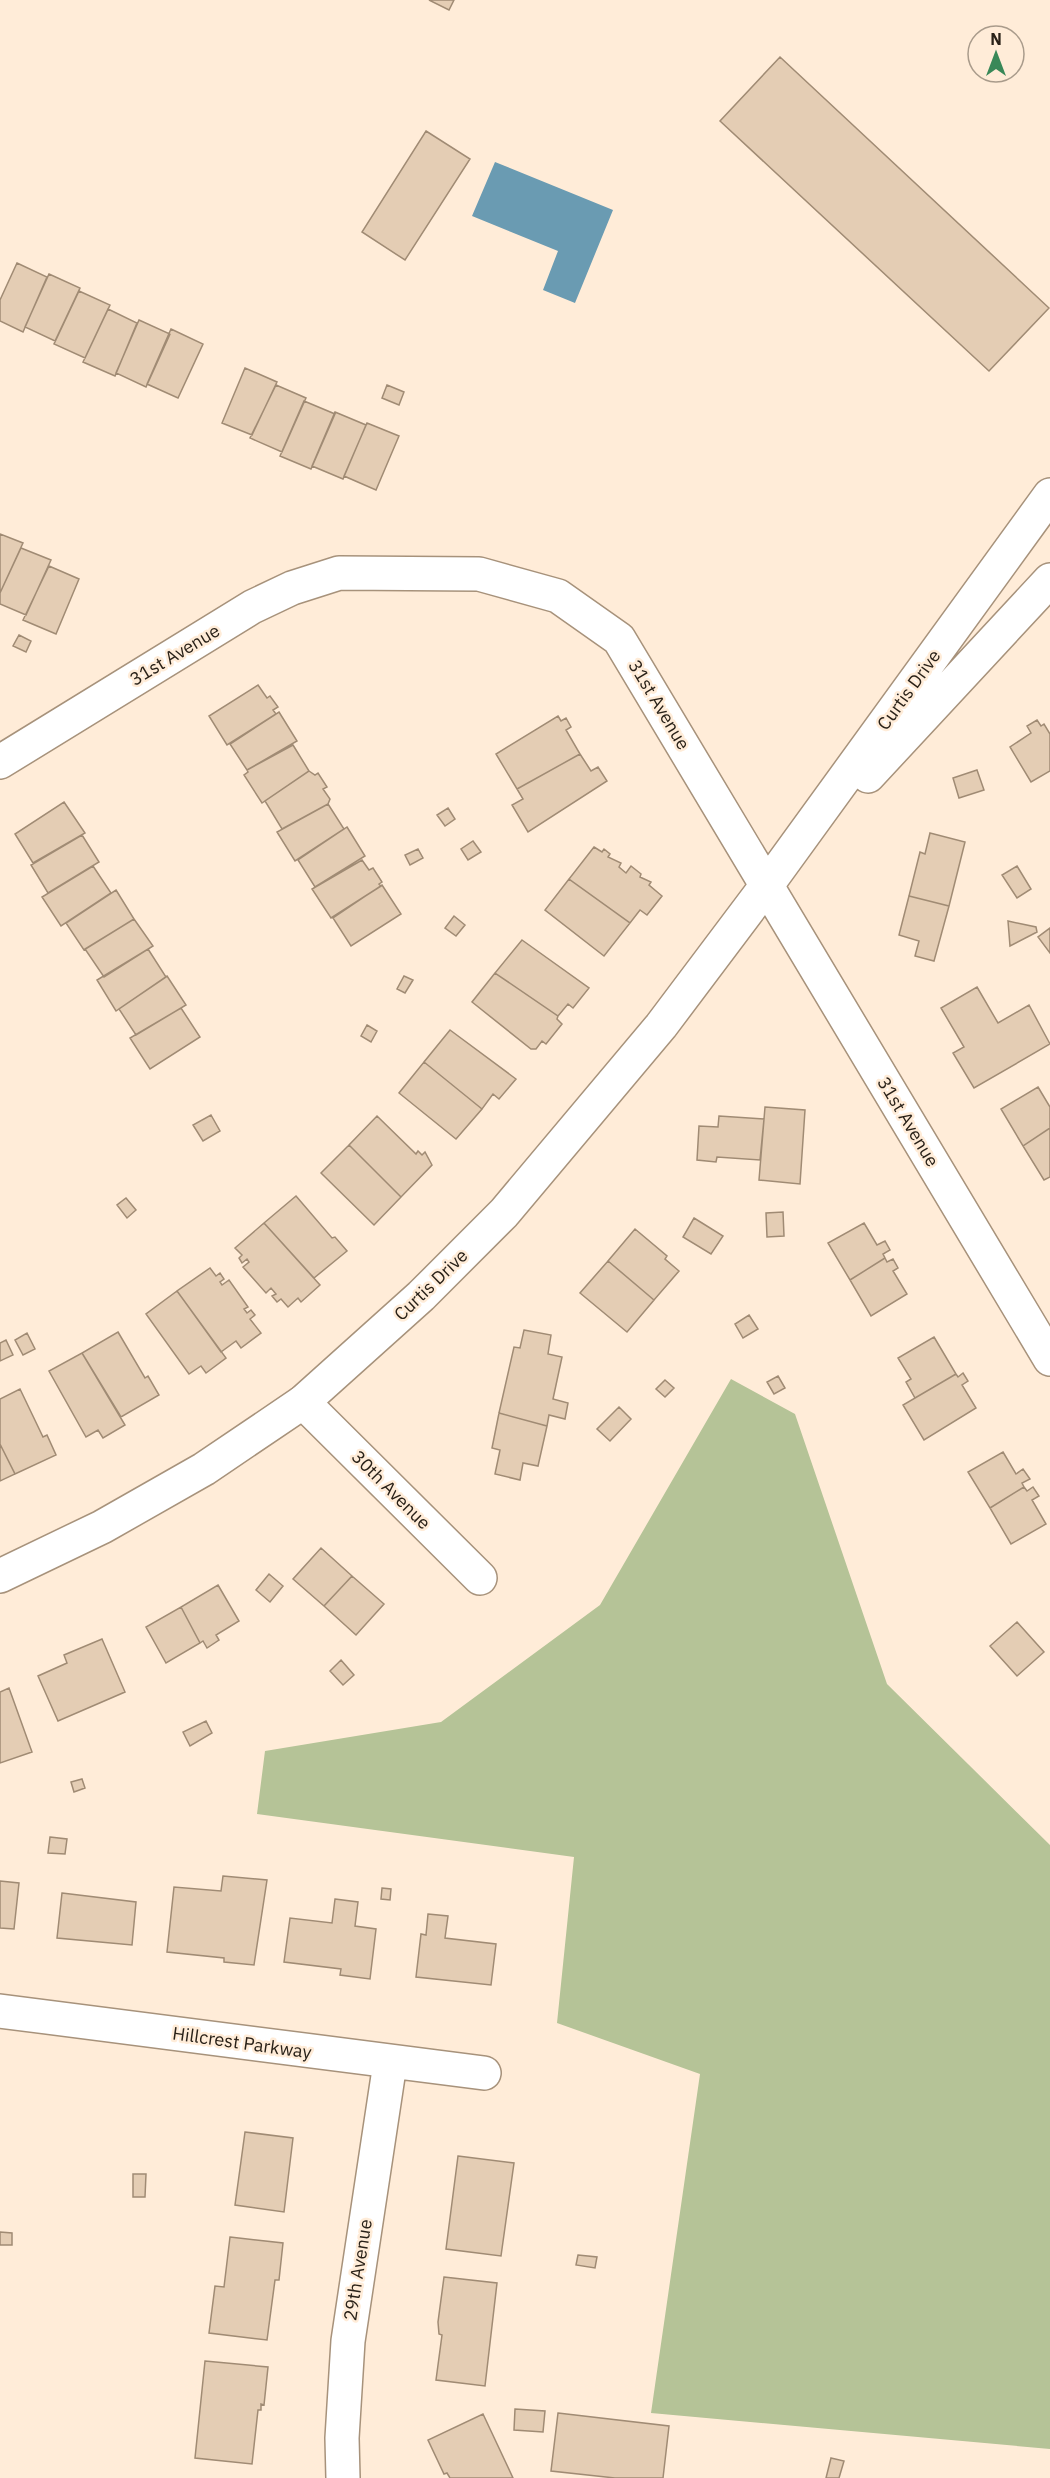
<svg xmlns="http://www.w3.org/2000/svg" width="1050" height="2478" viewBox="0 0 1050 2478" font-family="'IBM Plex Sans',sans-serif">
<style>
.forest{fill:#b5c397}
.water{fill:#6a9bb2}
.building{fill:#e4cdb4;stroke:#a08b74;stroke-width:1.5}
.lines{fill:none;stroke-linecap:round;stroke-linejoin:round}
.minor-casing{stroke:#a7927b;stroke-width:36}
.tertiary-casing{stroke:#a7927b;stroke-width:36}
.minor{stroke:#fff;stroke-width:33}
.tertiary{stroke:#fff;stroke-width:33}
.labels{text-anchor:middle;stroke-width:5;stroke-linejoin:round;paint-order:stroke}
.street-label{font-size:18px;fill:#292118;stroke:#ffecd8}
</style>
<rect width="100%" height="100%" fill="#ffecd8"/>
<!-- forest -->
<path class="forest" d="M731 1379 795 1414 887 1684 1050 1845V2449L651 2413 700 2074 557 2023 574 1857 257 1814 265 1751 441 1722 600 1605Z"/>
<!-- water -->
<path class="water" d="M495 162 613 210 575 303 543 290 558 251 472 216Z"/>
<!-- building -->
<path class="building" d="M429 0H454L449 10Z
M780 57 1049 308 989 371 720 121Z
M426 131 470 159 405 260 362 232Z
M17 263 47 277 23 332 0 321V300Z
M49 274 80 288 55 341 25 327Z
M79 291 110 305 85 358 54 344Z
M108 309 137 323 115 376 83 362Z
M139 320 170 334 146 387 116 373Z
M171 329 203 344 178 398 147 384Z
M245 368 277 382 252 435 222 423Z
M276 385 306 398 282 452 250 438Z
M387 385 404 392 399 405 382 398Z
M304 401 335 414 311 469 280 456Z
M335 412 366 425 343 479 312 466Z
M367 423 399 436 376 490 344 476Z
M0 534 23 543 0 593Z
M21 548 51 560 26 615 0 604V593Z
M49 566 79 579 56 634 23 620Z
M19 635 31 641 26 652 13 646Z
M258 685 267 698 270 696 278 707 273 710 276 714 227 745 209 716Z
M279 712 297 741 247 770 230 744Z
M558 716 561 721 566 718 571 727 566 730 580 754 517 789 496 754Z
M1037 720 1041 726 1044 724 1050 734V771L1031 782 1010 747 1031 733 1027 726Z
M293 745 309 771 262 803 244 775 248 772 247 770Z
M580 754 591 771 598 767 607 781 528 832 512 805 523 799 517 789Z
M977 770 984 790 959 798 953 778Z
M309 771 315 775 318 773 327 787 323 789 330 799 328 804 282 829 265 801Z
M64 802 85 833 33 863 15 834Z
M328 804 344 829 295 861 277 832Z
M448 808 455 819 445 826 437 815Z
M347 827 365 856 315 887 298 860Z
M930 833 965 842 949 906 909 896 920 852 925 854Z
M82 835 99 862 48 893 31 865Z
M473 841 481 852 468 860 461 849Z
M594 847 602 852 604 849 610 854 608 857 621 863 619 867 626 873 631 866 641 874 640 877 651 882 649 885 662 896 647 915 640 910 630 923 569 879Z
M418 849 423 858 410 865 405 855Z
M362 860 369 870 373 868 382 882 379 884 381 886 331 918 312 889Z
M93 866 111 893 61 926 42 897Z
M1017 866 1031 889 1017 898 1002 875Z
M569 879 630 923 604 956 545 910Z
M382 885 401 914 351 946 333 918Z
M116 890 134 919 84 950 66 923Z
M909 896 949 906 934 961 915 956 919 941 899 935Z
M454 916 465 925 456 936 445 928Z
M134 919 153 946 104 977 85 949Z
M1008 921 1036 927 1037 932 1010 946Z
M1050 928V953L1038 937Z
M522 940 589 988 573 1008 568 1004 558 1016 495 973Z
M148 949 166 977 116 1011 97 980Z
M495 973 558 1016 557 1019 562 1024 546 1044 542 1041 536 1049H531L472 1002Z
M167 976 186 1005 136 1035 119 1009Z
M404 976 413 980 405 993 397 989Z
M977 987 998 1023 1029 1005 1050 1044 974 1088 953 1053 964 1047 941 1008Z
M181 1008 200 1037 150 1069 130 1038Z
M367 1025 377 1031 371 1042 361 1036Z
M450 1030 516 1079 499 1099 493 1094 482 1109 424 1062Z
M424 1062 482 1109 456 1139 399 1093Z
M1038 1087 1050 1107V1128L1023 1146 1001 1109Z
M765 1107 805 1110 800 1184 759 1180Z
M211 1115 220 1131 203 1141 193 1125Z
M377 1116 416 1154 418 1151 422 1155 425 1152 432 1165 401 1197 349 1145Z
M719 1116 764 1119 760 1160 717 1157 716 1162 697 1160 699 1126 718 1127Z
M1050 1128V1177L1044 1180 1023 1146Z
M349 1145 401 1197 374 1225 321 1173Z
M296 1196 332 1238 335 1237 347 1251 314 1278 264 1223Z
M126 1198 136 1210 127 1218 117 1205Z
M783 1212 784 1236 767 1237 766 1213Z
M694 1218 723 1236 711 1254 683 1237Z
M264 1223 320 1285 301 1302 298 1298 288 1307 281 1299 277 1302 272 1296 276 1294 271 1288 266 1293 243 1267 249 1262 247 1259 242 1263 239 1258 242 1255 235 1248Z
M864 1223 877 1245 885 1241 890 1250 883 1254 885 1258 850 1280 828 1243Z
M635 1229 667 1256 665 1259 679 1271 654 1300 608 1261Z
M885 1258 887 1262 893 1259 898 1268 893 1271 907 1294 871 1316 850 1280Z
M608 1261 654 1300 627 1332 580 1293Z
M210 1268 216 1276 220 1273 224 1279 220 1282 222 1285 229 1280 248 1307 244 1309 247 1313 251 1310 255 1315 250 1319 261 1333 241 1348 236 1341 221 1352 177 1291Z
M177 1291 226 1358 206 1373 201 1366 189 1374 146 1314Z
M749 1315 758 1329 743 1338 735 1324Z
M524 1330 551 1335 548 1354 562 1357 553 1399 568 1403 565 1419 549 1415 547 1426 499 1413 514 1347 520 1348Z
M118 1332 145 1378 148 1376 159 1395 121 1417 82 1353Z
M27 1333 35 1349 23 1355 15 1340Z
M934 1337 956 1374 915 1398 906 1382 911 1379 898 1358Z
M6 1340 13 1355 0 1361V1343Z
M82 1353 125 1425 103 1438 98 1430 86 1437 49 1371Z
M963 1373 968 1381 962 1385 976 1408 924 1440 903 1405 956 1374 958 1377Z
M778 1376 785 1388 774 1394 767 1382Z
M665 1380 674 1388 665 1397 656 1389Z
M20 1389 43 1437 47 1435 56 1455 15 1474 0 1444V1399Z
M619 1407 631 1419 610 1441 597 1429Z
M499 1413 547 1426 538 1466 523 1463 520 1480 495 1474 500 1450 492 1448Z
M0 1444 15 1474 0 1481Z
M1003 1452 1016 1474 1023 1469 1030 1479 1022 1483 1024 1487 990 1508 968 1472Z
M1024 1487 1027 1491 1033 1487 1039 1496 1032 1500 1046 1524 1011 1544 990 1508Z
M321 1548 352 1576 324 1606 293 1579Z
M269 1574 283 1586 270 1602 256 1590Z
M352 1576 384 1604 356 1635 324 1606Z
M218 1585 239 1621 216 1635 219 1640 207 1648 203 1641 200 1643 181 1607Z
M181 1607 200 1643 166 1663 146 1627Z
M1017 1622 1044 1652 1017 1676 990 1646Z
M102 1639 125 1692 58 1721 38 1676 67 1663 64 1655Z
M341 1660 354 1675 343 1685 330 1671Z
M9 1688 32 1752 0 1763V1692Z
M206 1721 212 1733 190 1746 183 1732Z
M82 1779 85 1788 74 1792 71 1782Z
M50 1837 67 1839 65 1854 48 1853Z
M223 1876 267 1880 254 1965 224 1962V1958L167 1952 174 1887 221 1891Z
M0 1881 19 1883 14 1929 0 1928Z
M382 1888 391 1889 390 1900 381 1899Z
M62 1893 136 1902 132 1945 57 1938Z
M335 1899 358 1902 355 1926 376 1929 370 1979 340 1975 341 1969 284 1962 290 1918 332 1923Z
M428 1914 448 1916 445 1938 496 1944 491 1985 416 1977 421 1934 426 1935Z
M245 2132 293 2138 284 2212 235 2205Z
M458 2156 514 2163 501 2256 446 2249Z
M133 2174H146L145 2197H133Z
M0 2232 12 2233V2245H0Z
M230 2237 283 2243 279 2280H275L267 2340 209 2333 215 2286 224 2287Z
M578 2255 597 2257 595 2268 576 2265Z
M444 2277 497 2283 485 2386 436 2380 442 2335 439 2334 438 2322Z
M205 2361 268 2367 264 2405 261 2404V2410H258L252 2464 195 2458Z
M515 2409 545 2411 543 2432 514 2430Z
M558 2413 669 2426 663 2478H615L551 2471Z
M483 2414 513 2478H450L447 2473 444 2474 428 2440Z
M831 2458 844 2461 839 2478H826Z"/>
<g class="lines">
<defs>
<path id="minor" d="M0 762 252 607 292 588 339 573 479 574 558 596 619 639 1050 1359
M303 1402 480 1578
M0 2011 484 2073
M343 2478 342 2438 348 2341 390 2063"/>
<path id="tertiary" d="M868 776 1050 580
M0 1576 102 1527 204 1469 303 1402 421 1296 504 1213 661 1026 767 885 1050 495"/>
</defs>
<!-- minor casing -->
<use href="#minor" class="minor-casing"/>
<!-- tertiary casing -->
<use href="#tertiary" class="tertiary-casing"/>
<!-- minor -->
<use href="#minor" class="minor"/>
<!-- tertiary -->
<use href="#tertiary" class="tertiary"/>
</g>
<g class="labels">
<!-- street labels -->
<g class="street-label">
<text transform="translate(175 655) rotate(-31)" y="6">31st Avenue</text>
<text transform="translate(909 690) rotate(-54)" y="6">Curtis Drive</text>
<text transform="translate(659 705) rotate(59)" y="6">31st Avenue</text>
<text transform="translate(908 1122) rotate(59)" y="6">31st Avenue</text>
<text transform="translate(431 1285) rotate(-44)" y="6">Curtis Drive</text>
<text transform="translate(391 1490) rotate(45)" y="6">30th Avenue</text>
<text transform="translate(242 2043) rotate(8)" y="6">Hillcrest Parkway</text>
<text transform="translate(358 2270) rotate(-81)" y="6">29th Avenue</text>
</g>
</g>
<!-- north arrow -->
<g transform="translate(996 54)"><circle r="28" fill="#ffecd8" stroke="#a99b8b" stroke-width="1.5"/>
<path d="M0-4.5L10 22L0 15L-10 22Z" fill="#398858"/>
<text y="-9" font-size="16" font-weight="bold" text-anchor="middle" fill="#292118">N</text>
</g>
</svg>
